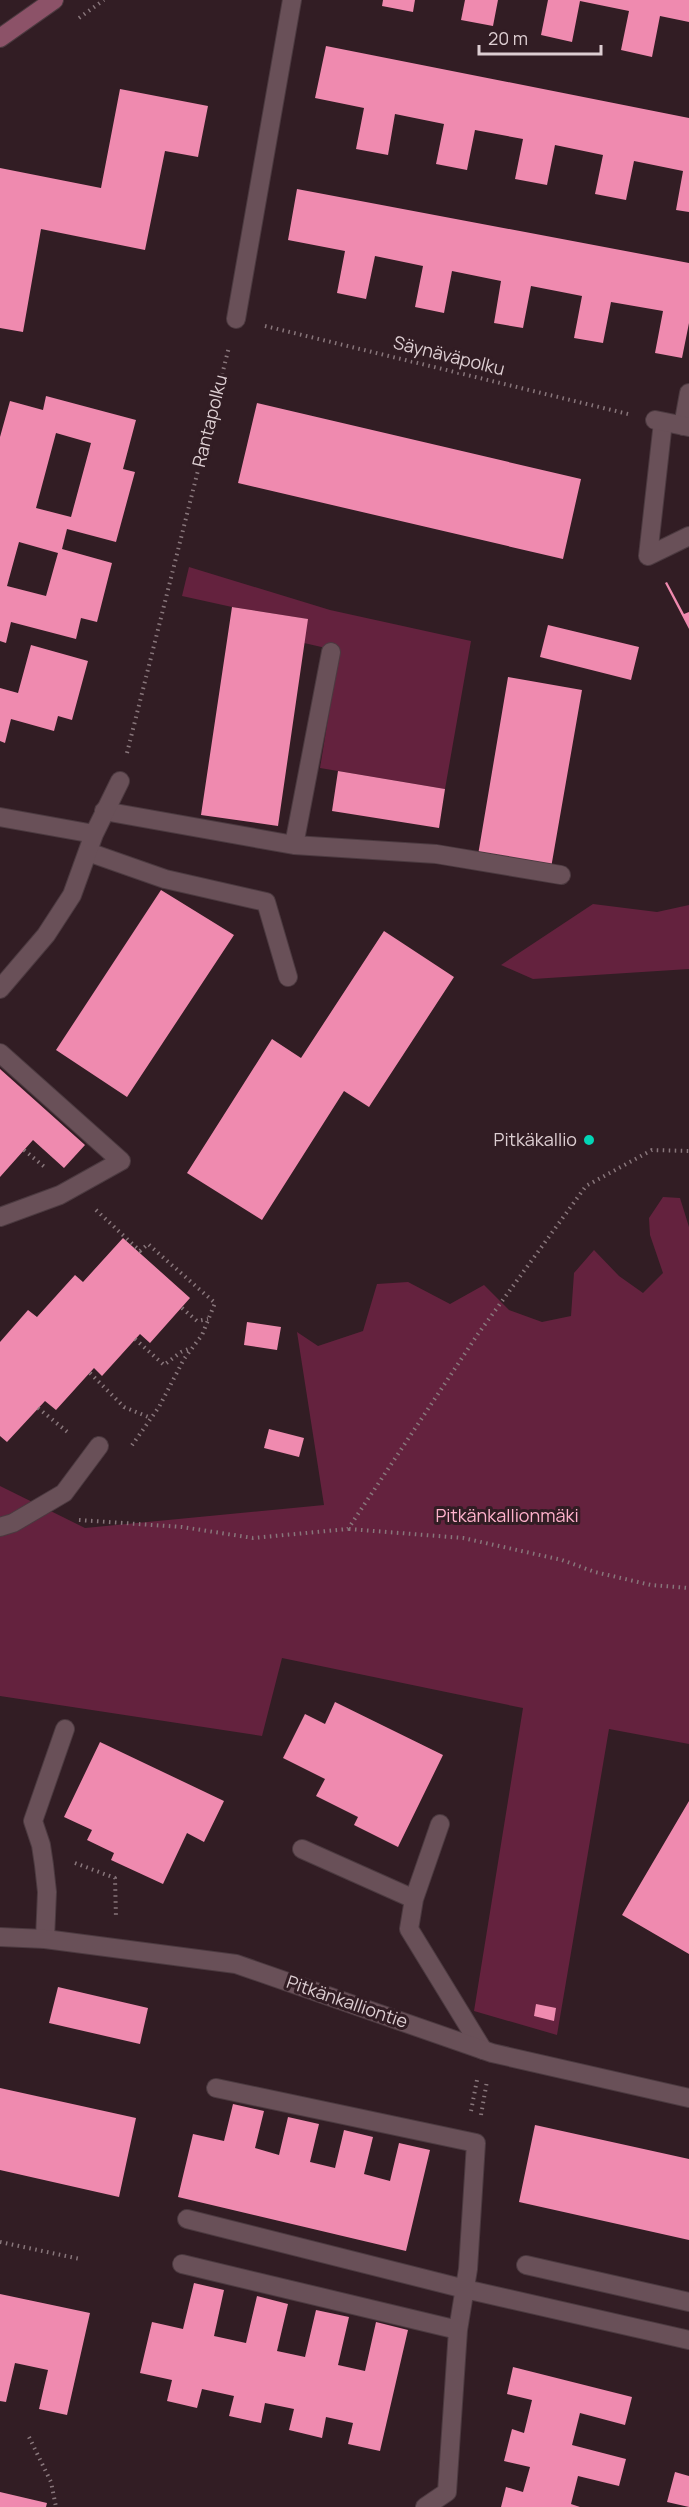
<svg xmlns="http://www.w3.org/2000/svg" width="689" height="2507" viewBox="0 0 689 2507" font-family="Manrope,sans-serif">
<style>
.green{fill:#64223e}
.building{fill:#ef8aaf;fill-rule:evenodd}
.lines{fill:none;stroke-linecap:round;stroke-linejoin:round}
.lane-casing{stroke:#4c3a40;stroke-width:20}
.street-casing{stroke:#4c3a40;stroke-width:20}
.secondary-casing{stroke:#4c3a40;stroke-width:20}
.path{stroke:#88767b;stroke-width:4;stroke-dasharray:1.5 4.5;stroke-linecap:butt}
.lane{stroke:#695058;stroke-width:18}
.street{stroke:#695058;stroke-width:18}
.secondary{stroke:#8c5268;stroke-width:18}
.poi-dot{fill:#03d5b6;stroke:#321d24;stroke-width:2}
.labels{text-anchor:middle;stroke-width:6;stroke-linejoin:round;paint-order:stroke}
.street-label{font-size:18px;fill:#ddced2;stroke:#321d24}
.poi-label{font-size:18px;fill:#ddced2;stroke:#321d24;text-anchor:end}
.park-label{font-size:18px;fill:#ffb2cc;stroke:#321d24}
</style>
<rect width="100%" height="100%" fill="#321d24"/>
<!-- green -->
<path class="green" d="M189 567 330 610 471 641 445 789 320 768 339 651 304 643 307 619 232 607 182 596Z
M593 904 657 912 689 905V969L533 979 501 965Z
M663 1197 680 1198 689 1227V1744L609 1729 557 2035 474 2011 523 1708 282 1658 262 1736 0 1696V1486L85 1528 324 1505 297 1332 318 1346 363 1331 377 1284 408 1282 450 1304 484 1285 509 1310 542 1322 571 1316 574 1273 594 1250 619 1276 643 1293 663 1273 650 1235 649 1218Z"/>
<!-- building -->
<path class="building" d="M383 0H415L413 12 382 6Z
M465 0H498L493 26 461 20Z
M548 0H689V22L660 16 652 57 621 50 629 11 580 1 572 42 541 35Z
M326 46 689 118V212L676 210 683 171 634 161 626 200 595 194 603 155 555 145 547 185 515 179 523 139 475 130 467 170 436 164 444 124 395 114 388 155 356 149 364 108 315 98Z
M120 89 208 106 198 157 165 151 145 250 41 229 23 332 0 328V168L101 188Z
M297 189 689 263V323L682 358 655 353 663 311 611 302 603 343 574 338 582 296 531 286 523 328 494 323 501 281 452 271 444 313 415 307 423 266 375 256 366 299 337 293 345 251 288 240Z
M46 396 136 420 123 469 135 472 116 542 67 529 62 549 112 563 97 622 81 618 76 639 11 622 6 643 0 641V437L10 401 43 410ZM56 433 91 443 71 517 36 508ZM19 542 58 553 46 596 7 586Z
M257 403 581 479 563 559 238 483Z
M667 582 684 614 689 612V629L665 583Z
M232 607 308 619 278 826 201 815Z
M548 625 639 647 631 680 540 657Z
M31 645 88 661 72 720 58 716 54 731 11 719 5 743 0 741V688L18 693Z
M508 677 582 690 551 868 478 855Z
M338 771 445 789 439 828 332 811Z
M161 890 234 935 127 1097 56 1050Z
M384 931 454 977 369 1107 344 1091 262 1220 187 1173 272 1039 301 1058Z
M0 1069 85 1145 64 1168 33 1140 0 1177Z
M123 1238 190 1298 150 1343 140 1334 102 1376 94 1368 56 1410 45 1401 7 1442 0 1436V1342L28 1310 37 1317 75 1275 83 1282Z
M247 1322 281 1327 277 1350 244 1345Z
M269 1429 304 1438 299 1457 264 1448Z
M335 1702 443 1755 398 1847 354 1825 358 1817 316 1796 325 1779 283 1758 305 1714 325 1724Z
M100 1742 224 1801 204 1842 187 1833 163 1884 111 1860 114 1853 87 1840 92 1830 64 1817Z
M689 1801V1954L622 1915Z
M58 1987 148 2008 140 2044 49 2023Z
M536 2004 556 2008 554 2021 534 2016Z
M0 2088 136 2118 119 2197 0 2170Z
M233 2104 264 2111 255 2148 279 2155 288 2117 319 2124 310 2162 335 2168 344 2130 373 2137 364 2174 390 2181 399 2143 430 2150 406 2251 178 2197 193 2134 224 2141Z
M535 2125 689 2159V2240L519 2202Z
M194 2283 224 2290 214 2336 246 2343 257 2296 288 2304 277 2351 305 2357 316 2310 349 2317 338 2365 365 2371 376 2322 408 2330 380 2451 348 2444 353 2423 326 2417 322 2438 289 2430 294 2409 265 2403 261 2423 229 2416 234 2396 202 2389 197 2408 167 2401 172 2380 140 2373 152 2322 183 2329Z
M0 2294 90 2313 67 2415 39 2409 48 2370 15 2363 6 2402 0 2401Z
M513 2367 632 2397 625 2425 580 2413 572 2445 626 2459 619 2486 578 2476 571 2504 580 2507H501L506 2487 523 2492 530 2467 504 2461 512 2429 524 2433 532 2400 507 2394Z
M675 2472 689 2476V2507L667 2502Z
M0 2492 47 2503 46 2507H0Z"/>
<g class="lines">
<defs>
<path id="lane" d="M663 422 648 556 689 536
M683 426 689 393
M104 811 294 845 436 854 561 875
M294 845 331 652
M88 852 165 879 266 902 288 977
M0 1053 121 1161 60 1195 0 1217
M0 1527 13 1523 64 1493 99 1446
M440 1824 414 1899 409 1929 483 2050
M302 1849 414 1899
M45 1939 47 1892 44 1865 41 1845 33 1821 65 1729
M216 2088 476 2143 468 2269 458 2330 447 2492 425 2507
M187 2219 465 2289 689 2340
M182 2264 458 2330
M526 2265 689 2302"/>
<path id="street" d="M236 319 292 0
M655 420 689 427
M0 817 94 834
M0 989 46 935 72 895 94 834 120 781
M0 1937 45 1939 236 1964 492 2053 689 2098"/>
<path id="secondary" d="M0 38 54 0"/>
</defs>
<!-- lane casing -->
<use href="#lane" class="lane-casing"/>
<!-- street casing -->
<use href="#street" class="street-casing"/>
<!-- secondary casing -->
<use href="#secondary" class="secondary-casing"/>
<!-- path -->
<path class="path" d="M79 18 104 0
M265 326 628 414
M127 753 229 347
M24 1150 47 1169
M96 1210 140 1251 148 1244 215 1303 202 1335 184 1359 159 1407 130 1448
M182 1308 197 1321 208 1319
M135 1339 164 1365 181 1352 191 1348
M90 1373 124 1407 151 1418
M38 1408 70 1434
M79 1520 182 1527 253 1538 348 1529 478 1334 586 1186 652 1150 689 1151
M349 1529 463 1538 562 1560 595 1572 651 1585 689 1588
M75 1863 115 1878 116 1918
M471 2111 477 2080
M481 2115 487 2081
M0 2242 80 2259
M29 2437 51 2482 56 2507"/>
<!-- lane -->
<use href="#lane" class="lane"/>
<!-- street -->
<use href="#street" class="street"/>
<!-- secondary -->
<use href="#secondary" class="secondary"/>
</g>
<!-- markers -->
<circle class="poi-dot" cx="589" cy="1140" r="6"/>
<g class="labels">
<!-- street labels -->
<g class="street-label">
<text transform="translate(449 356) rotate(14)" y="6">Säynäväpolku</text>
<text transform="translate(210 421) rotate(-76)" y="6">Rantapolku</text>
<text transform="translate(347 2002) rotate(19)" y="6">Pitkänkalliontie</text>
</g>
<!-- poi labels -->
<g class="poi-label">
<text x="577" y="1146">Pitkäkallio</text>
</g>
<!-- park labels -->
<g class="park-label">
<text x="507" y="1522">Pitkänkallionmäki</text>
</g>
</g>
<!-- scale -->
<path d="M479 45v9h122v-9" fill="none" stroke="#ddced2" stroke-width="3"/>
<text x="488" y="45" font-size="18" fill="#ddced2" stroke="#321d24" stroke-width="4.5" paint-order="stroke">20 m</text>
</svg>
